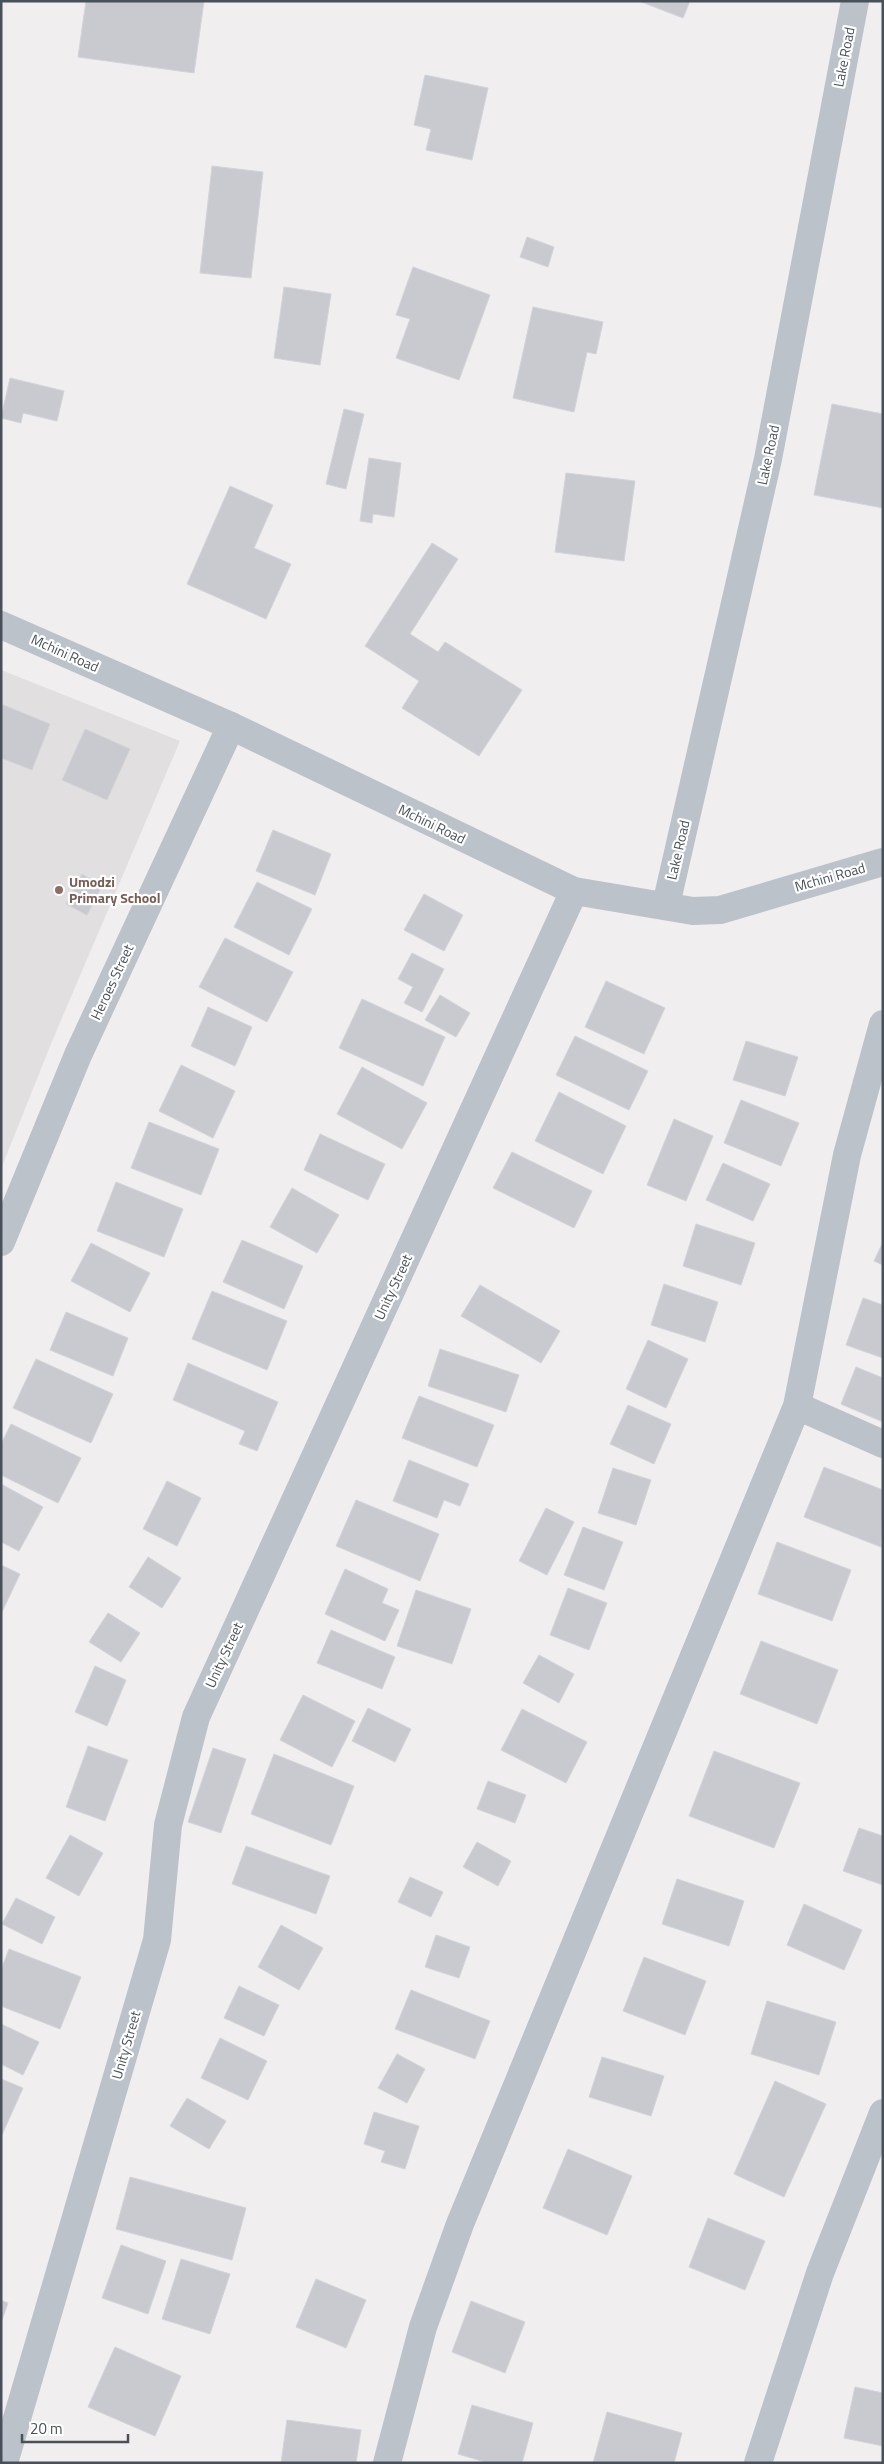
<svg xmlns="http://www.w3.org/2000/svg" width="884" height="2464" viewBox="0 0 884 2464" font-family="'Titillium Web',sans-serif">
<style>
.education{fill:#e1dfdf}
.building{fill:#c9cad0;stroke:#d2d4d9}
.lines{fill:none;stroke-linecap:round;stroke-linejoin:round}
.minor{stroke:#bbc2ca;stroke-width:28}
.tertiary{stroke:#bbc2ca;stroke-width:28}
.education-dot{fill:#8d6e63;stroke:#fff;stroke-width:2}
.labels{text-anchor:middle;stroke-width:4.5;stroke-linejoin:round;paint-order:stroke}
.street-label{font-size:14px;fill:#48515a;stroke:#fff}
.education-label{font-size:14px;font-weight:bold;fill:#785e54;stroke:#fff;text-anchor:start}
</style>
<rect width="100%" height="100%" fill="#f0eeee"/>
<!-- education -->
<path class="education" d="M1 670 180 741 53 1039 1 1169Z"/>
<!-- building -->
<path class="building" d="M86 1H204L194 73 78 57Z
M639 1H690L683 18Z
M425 75 488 88 472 160 426 150 431 129 414 125Z
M212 166 263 172 251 278 200 273Z
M527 237 554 247 548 267 520 257Z
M413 267 490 295 459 380 396 358 410 319 396 315Z
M284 287 331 294 320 365 274 358Z
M533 307 603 322 596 354 587 352 574 412 513 398Z
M10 378 64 391 57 421 23 413 21 423 1 418Z
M832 404 883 414V508L814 495Z
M344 409 364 414 346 489 326 484Z
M369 458 401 463 394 517 373 514 372 523 360 521Z
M566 473 635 481 624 561 555 552Z
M230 486 273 505 254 548 291 564 266 619 187 584Z
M432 543 458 559 410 634 438 652 445 642 522 690 479 756 402 708 419 681 365 646Z
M1 704 50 724 32 770 1 758Z
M85 729 130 749 107 800 62 780Z
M273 830 331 854 315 895 256 871Z
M82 874 102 886 87 915 66 904Z
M257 882 312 909 289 955 234 927Z
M424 894 463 915 444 951 404 930Z
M225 938 293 972 267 1022 199 987Z
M412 953 444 969 422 1012 404 1003 413 987 398 979Z
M606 981 665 1008 644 1054 585 1027Z
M440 995 470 1013 456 1037 425 1020Z
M362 999 445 1037 423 1086 339 1048Z
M208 1007 252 1027 235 1066 191 1046Z
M575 1036 648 1071 629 1110 556 1075Z
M746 1041 798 1057 785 1096 733 1080Z
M181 1065 235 1091 213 1138 159 1111Z
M362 1067 427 1103 402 1149 337 1114Z
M559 1092 626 1126 603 1174 535 1141Z
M741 1100 799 1123 781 1166 724 1143Z
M674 1119 713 1136 686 1201 647 1185Z
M149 1122 219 1149 201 1195 131 1168Z
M320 1134 385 1164 368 1200 304 1170Z
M512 1152 592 1191 574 1228 493 1188Z
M723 1163 770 1184 753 1221 706 1200Z
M116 1182 183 1209 164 1257 97 1231Z
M292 1188 339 1215 317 1253 270 1227Z
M696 1224 755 1243 741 1285 683 1266Z
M242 1240 303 1266 284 1309 223 1282Z
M883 1242V1265L874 1261Z
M91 1243 150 1273 130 1312 71 1281Z
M664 1284 718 1302 705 1342 651 1325Z
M480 1285 560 1331 541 1363 461 1316Z
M212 1291 287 1321 267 1370 192 1339Z
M863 1298 883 1305V1358L846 1345Z
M66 1312 128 1338 113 1376 50 1350Z
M648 1340 688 1359 666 1408 626 1389Z
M440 1349 519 1375 506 1412 428 1386Z
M36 1359 113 1394 91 1443 13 1408Z
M188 1363 278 1402 257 1451 239 1444 245 1431 173 1400Z
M856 1367 883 1378V1422L841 1404Z
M419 1396 494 1425 477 1467 402 1438Z
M628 1405 671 1424 654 1464 610 1444Z
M11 1424 81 1458 58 1503 1 1475V1444Z
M409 1460 469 1484 460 1506 444 1500 437 1518 393 1501Z
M824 1467 883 1490 881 1547 804 1517Z
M613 1468 651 1480 636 1525 598 1513Z
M167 1481 201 1498 177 1546 143 1529Z
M1 1484 43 1507 19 1551 1 1542Z
M356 1500 439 1534 420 1581 336 1546Z
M546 1508 574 1522 547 1575 519 1561Z
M583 1527 623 1542 604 1590 564 1575Z
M777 1542 851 1570 832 1621 758 1594Z
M148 1557 181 1578 162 1608 129 1587Z
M1 1565 20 1574 1 1614Z
M345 1569 388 1589 382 1603 399 1610 385 1641 325 1614Z
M568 1588 607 1603 589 1650 550 1635Z
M416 1590 471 1609 452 1664 397 1646Z
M108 1613 140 1633 121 1662 89 1642Z
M331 1630 395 1657 382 1689 317 1663Z
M761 1641 838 1670 817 1724 740 1694Z
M539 1655 574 1674 559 1703 523 1683Z
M95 1666 126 1680 107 1726 75 1712Z
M303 1695 355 1721 332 1767 280 1740Z
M368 1708 411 1729 395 1762 352 1741Z
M522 1709 587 1742 566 1783 501 1750Z
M88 1746 128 1760 105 1821 66 1807Z
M213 1748 246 1759 221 1833 188 1822Z
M714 1751 800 1783 774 1848 689 1816Z
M274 1754 354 1786 331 1845 251 1814Z
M488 1781 526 1795 515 1823 477 1809Z
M859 1828 883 1836V1885L843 1871Z
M70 1835 103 1853 79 1896 46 1878Z
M477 1842 511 1861 498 1886 463 1867Z
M246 1846 330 1876 316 1914 232 1884Z
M410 1877 443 1892 431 1917 398 1902Z
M677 1879 744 1901 729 1946 662 1924Z
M16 1898 55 1917 42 1944 2 1924Z
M804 1904 862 1930 844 1970 787 1945Z
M281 1925 323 1948 299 1990 258 1967Z
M436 1935 470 1947 459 1978 425 1967Z
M9 1949 81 1977 60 2029 1 2006V1970Z
M644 1957 706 1981 685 2035 623 2011Z
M239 1986 279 2005 264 2036 224 2018Z
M411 1990 490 2021 475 2059 395 2029Z
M767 2001 836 2022 819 2075 751 2054Z
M1 2024 39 2042 23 2075 1 2064Z
M220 2038 267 2061 248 2100 201 2078Z
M397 2054 425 2069 407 2103 378 2088Z
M602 2057 664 2076 651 2116 589 2097Z
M1 2079 23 2088 1 2137Z
M775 2081 826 2104 784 2197 734 2174Z
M187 2098 226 2121 209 2149 170 2126Z
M374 2112 419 2126 405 2169 381 2162 385 2151 364 2144Z
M568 2149 632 2176 607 2235 543 2208Z
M130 2177 246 2208 232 2260 116 2229Z
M708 2218 765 2241 745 2290 689 2267Z
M121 2245 166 2261 148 2314 102 2298Z
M181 2259 230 2274 210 2334 162 2319Z
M316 2279 366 2300 346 2348 296 2327Z
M1 2300 8 2303 1 2323Z
M471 2301 525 2322 505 2373 452 2352Z
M115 2347 181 2376 155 2436 88 2407Z
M855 2387 883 2393V2446L844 2438Z
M472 2405 533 2423 522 2463H488L458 2454Z
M607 2412 682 2433 674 2463H593Z
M287 2420 361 2430 356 2463H281Z"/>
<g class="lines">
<!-- minor -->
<path class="minor" d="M666 905 768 459 855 1
M1 1242 78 1055 231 726
M797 1406 883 1444
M4 2463 157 1940 168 1825 196 1717 574 891
M387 2463 423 2327 460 2224 797 1406 847 1155 883 1024
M758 2463 820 2273 883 2113"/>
<!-- tertiary -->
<path class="tertiary" d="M1 625 231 726 574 891 693 911 720 910 883 862"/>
</g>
<!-- markers -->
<circle class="education-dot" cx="59" cy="890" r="5"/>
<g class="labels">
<!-- street labels -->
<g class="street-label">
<text transform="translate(844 57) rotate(-79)" y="5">Lake Road</text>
<text transform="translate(768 455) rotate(-78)" y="5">Lake Road</text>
<text transform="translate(65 653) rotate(24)" y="5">Mchini Road</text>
<text transform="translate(432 824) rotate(26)" y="5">Mchini Road</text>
<text transform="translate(678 850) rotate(-77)" y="5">Lake Road</text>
<text transform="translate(830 877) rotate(-16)" y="5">Mchini Road</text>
<text transform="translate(112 982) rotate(-65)" y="5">Heroes Street</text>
<text transform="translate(393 1287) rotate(-65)" y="5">Unity Street</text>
<text transform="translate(224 1655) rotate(-65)" y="5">Unity Street</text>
<text transform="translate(126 2045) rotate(-74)" y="5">Unity Street</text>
</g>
<!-- education labels -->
<g class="education-label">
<text x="69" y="887">Umodzi<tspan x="69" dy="16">Primary School</tspan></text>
</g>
</g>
<!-- border -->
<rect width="884" height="2464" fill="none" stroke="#48515a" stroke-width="5"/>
<!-- scale -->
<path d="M22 2434v8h106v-8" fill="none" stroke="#48515a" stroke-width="2.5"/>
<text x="30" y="2434" font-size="15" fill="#48515a" stroke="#ffffff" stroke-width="4" paint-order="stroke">20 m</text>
</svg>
